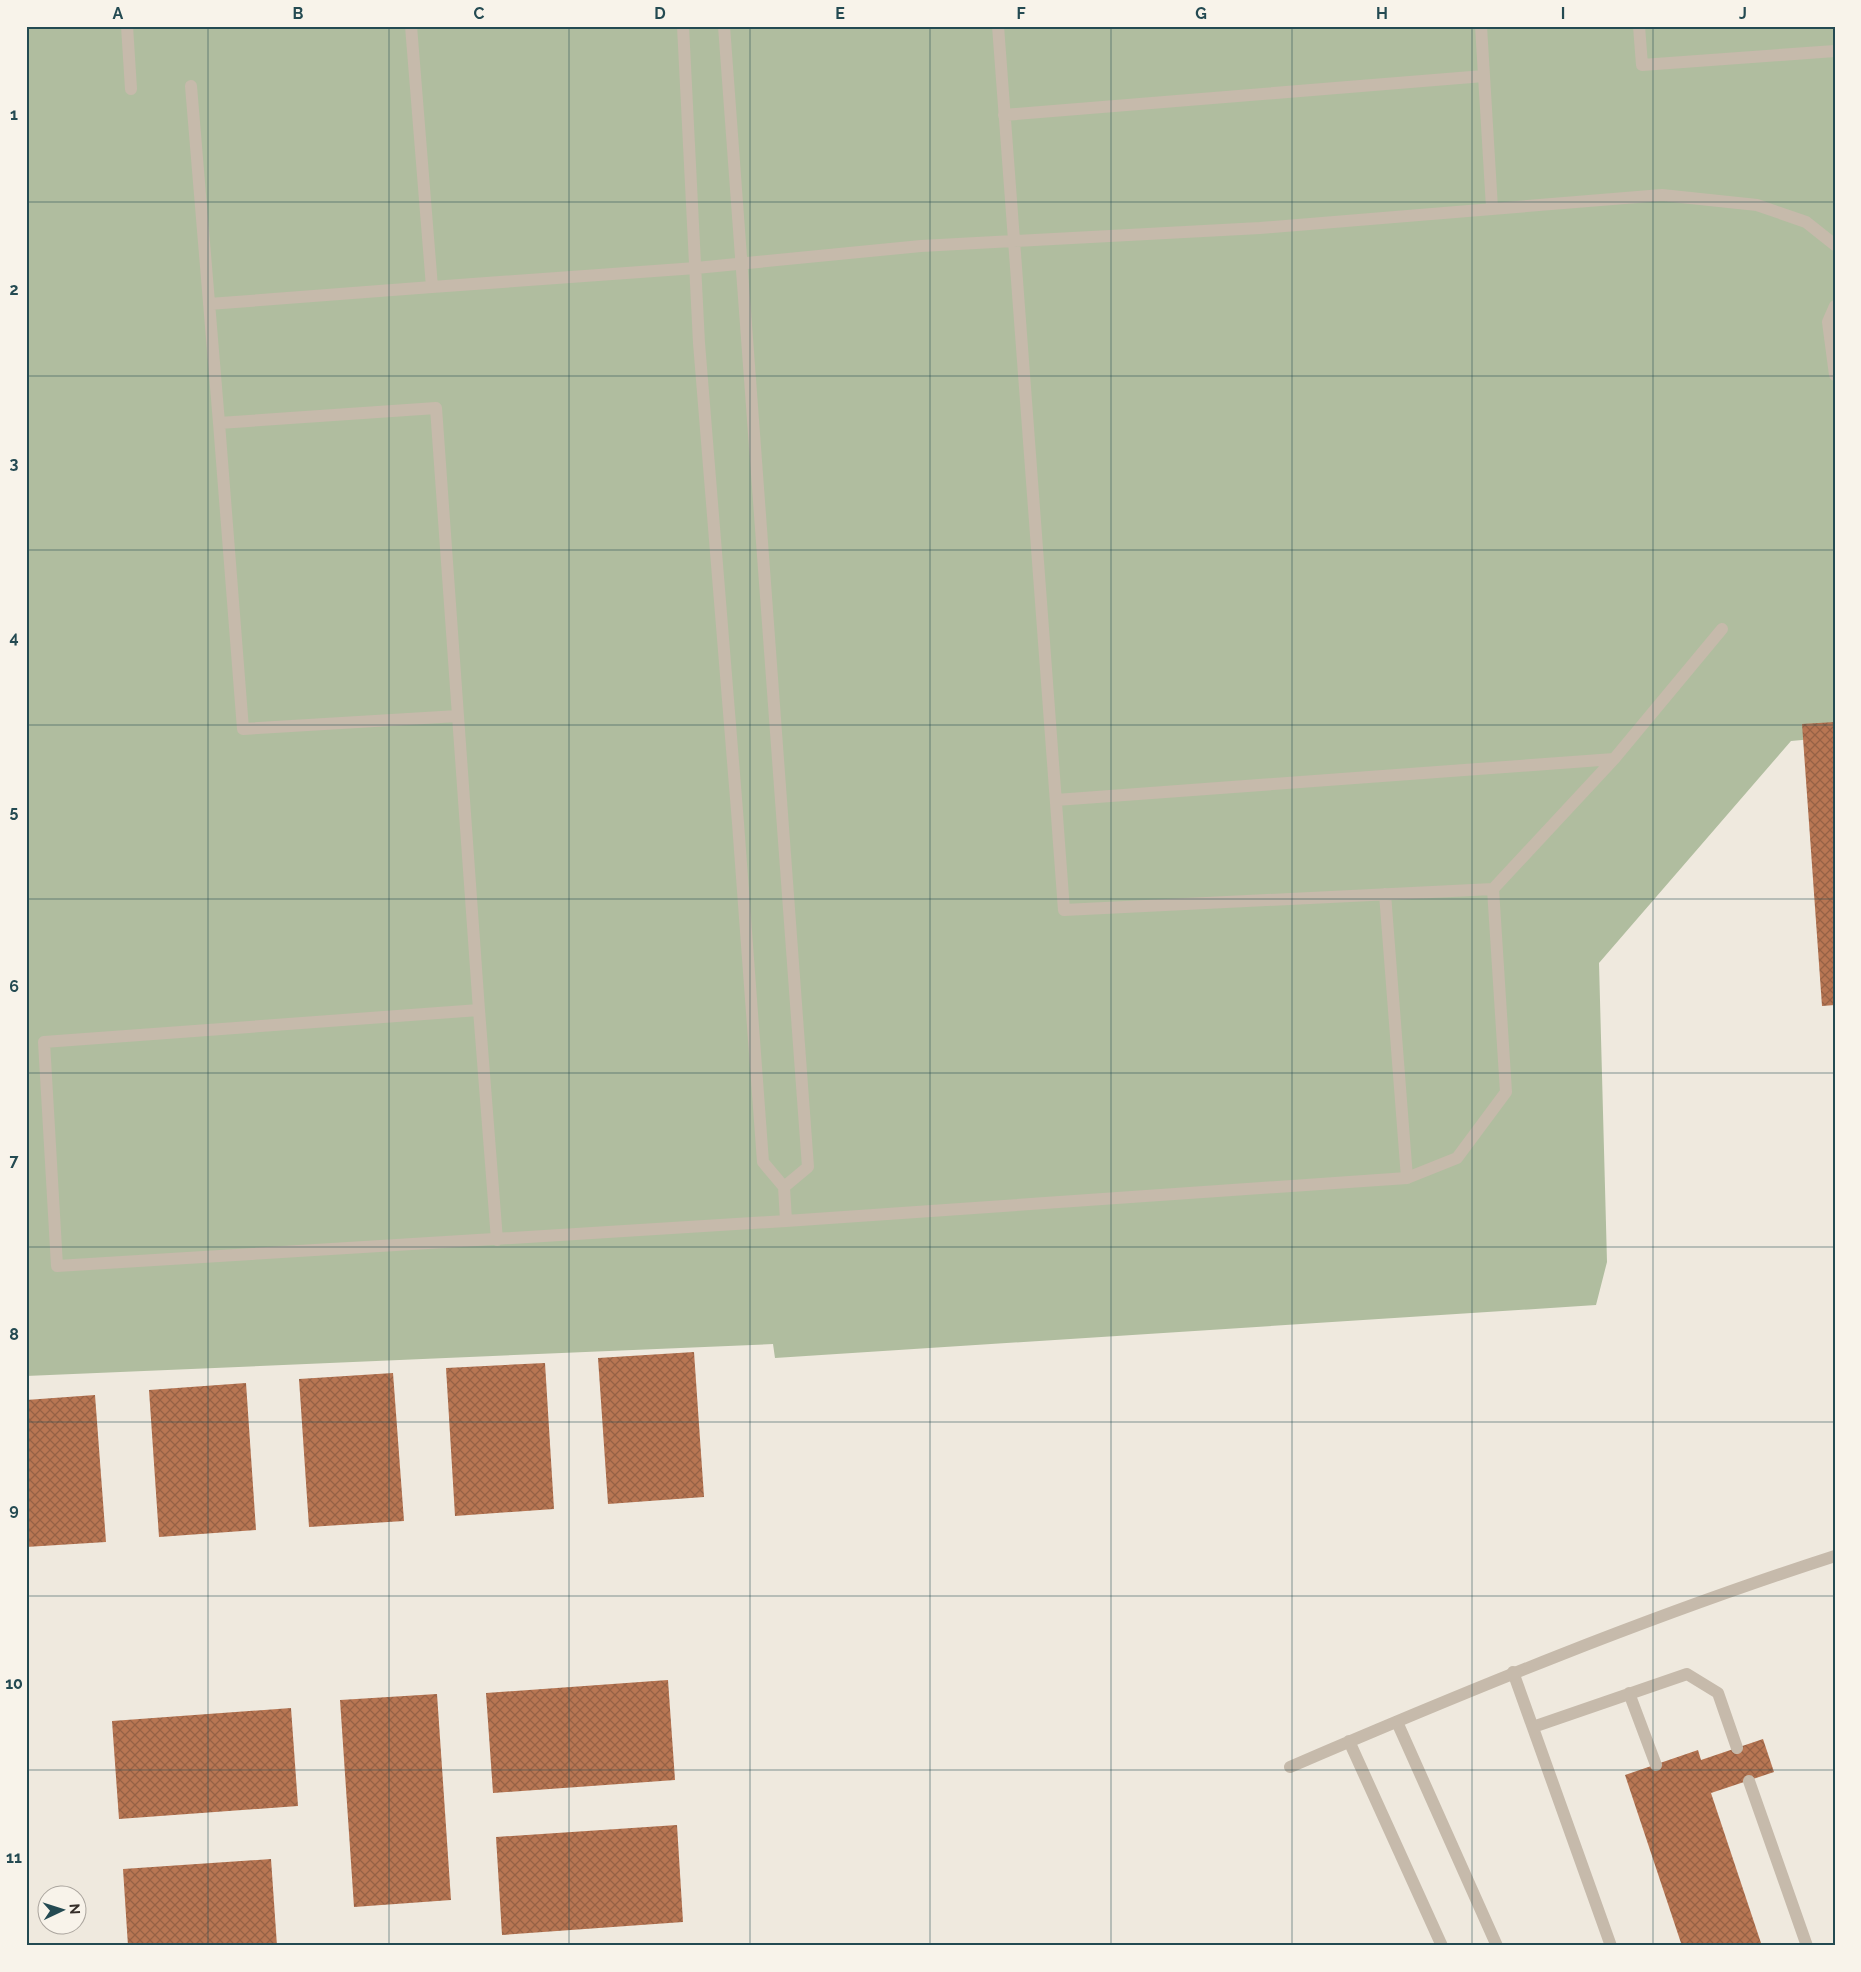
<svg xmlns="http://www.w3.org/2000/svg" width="1861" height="1972" viewBox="0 0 1861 1972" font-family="Raleway,sans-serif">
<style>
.green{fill:#b0bd9f}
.building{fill:url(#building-cross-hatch)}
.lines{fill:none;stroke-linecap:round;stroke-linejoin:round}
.service{stroke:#c6baab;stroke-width:12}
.minor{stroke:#c6baab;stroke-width:12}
.grid{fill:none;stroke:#244a52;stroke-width:1;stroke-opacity:0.55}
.neatline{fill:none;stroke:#244a52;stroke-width:2}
.grid-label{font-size:16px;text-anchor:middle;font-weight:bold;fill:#244a52}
</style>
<defs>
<pattern id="building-cross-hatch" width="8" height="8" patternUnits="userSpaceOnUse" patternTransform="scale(1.25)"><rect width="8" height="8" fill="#b87653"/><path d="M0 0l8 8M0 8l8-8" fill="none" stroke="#966145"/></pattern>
</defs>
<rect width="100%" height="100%" fill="#efe9de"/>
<!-- green -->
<path class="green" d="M26 26H1835V737L1791 741 1599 963 1607 1262 1596 1305 775 1358 773 1344 26 1376Z"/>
<!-- building -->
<path class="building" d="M1835 722V1005L1822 1006 1802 724Z
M694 1352 704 1497 608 1504 598 1358Z
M545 1363 554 1509 455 1516 446 1368Z
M393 1373 404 1521 309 1527 299 1379Z
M246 1383 256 1530 159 1537 149 1390Z
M95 1395 106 1542 26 1547V1400Z
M668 1680 675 1780 493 1793 486 1693Z
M437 1694 451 1900 354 1907 340 1700Z
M291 1708 298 1806 119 1819 112 1721Z
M1763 1739 1774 1772 1711 1793 1762 1946H1682L1625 1775 1698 1750 1701 1760Z
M677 1825 683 1922 502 1935 496 1837Z
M271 1859 277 1946H128L123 1869Z"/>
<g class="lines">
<!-- service -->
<path class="service" d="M127 26 131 89
M411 26 432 287 696 268 921 246 1260 228 1662 195 1757 205 1806 222 1835 245
M683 26 699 343 738 823 763 1162 784 1187 808 1167 724 26
M998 26 1064 910 1493 889 1614 759 1722 629
M1481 26 1492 208
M1639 26 1642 65 1835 51
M191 86 219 423 436 408 479 1010 44 1042 57 1266 786 1221 1407 1178 1457 1158 1506 1092 1493 889
M1004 115 1484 76
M209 304 432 287
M1835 306 1828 322 1835 375
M219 423 243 729 458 716
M1056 800 1614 759
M1385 894 1407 1178
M479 1010 497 1240
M784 1187 786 1221
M1513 1672 1611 1946
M1629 1693 1656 1765
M1533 1727 1687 1674 1718 1693 1737 1748
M1749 1781 1807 1946"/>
<!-- minor -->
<path class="minor" d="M1397 1722 1497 1946
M1349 1741 1442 1946
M1290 1767C1469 1690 1649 1616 1835 1556"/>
</g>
<!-- grid -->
<path class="grid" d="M208 26V1946M389 26V1946M569 26V1946M750 26V1946M930 26V1946M1111 26V1946M1292 26V1946M1472 26V1946M1653 26V1946M26 202H1835M26 376H1835M26 550H1835M26 725H1835M26 899H1835M26 1073H1835M26 1247H1835M26 1422H1835M26 1596H1835M26 1770H1835"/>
<!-- border -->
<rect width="1861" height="1972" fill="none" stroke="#f8f3ea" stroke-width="55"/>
<!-- north arrow -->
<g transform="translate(62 1910) rotate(86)"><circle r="24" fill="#f8f3ea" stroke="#aaa49d"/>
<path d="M0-4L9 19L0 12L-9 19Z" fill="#244a52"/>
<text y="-8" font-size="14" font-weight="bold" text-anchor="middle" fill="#352e29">N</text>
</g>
<rect x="28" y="28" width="1806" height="1916" class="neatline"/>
<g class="grid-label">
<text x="118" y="19">A</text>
<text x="298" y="19">B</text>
<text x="479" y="19">C</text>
<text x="660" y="19">D</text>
<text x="840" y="19">E</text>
<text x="1021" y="19">F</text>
<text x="1201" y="19">G</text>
<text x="1382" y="19">H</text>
<text x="1563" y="19">I</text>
<text x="1743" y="19">J</text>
<text x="14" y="120">1</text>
<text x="14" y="295">2</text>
<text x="14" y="469">3</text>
<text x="14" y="643">4</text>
<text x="14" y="817">5</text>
<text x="14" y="992">6</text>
<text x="14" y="1166">7</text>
<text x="14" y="1340">8</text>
<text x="14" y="1515">9</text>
<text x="14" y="1689">10</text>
<text x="14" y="1863">11</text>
</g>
</svg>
